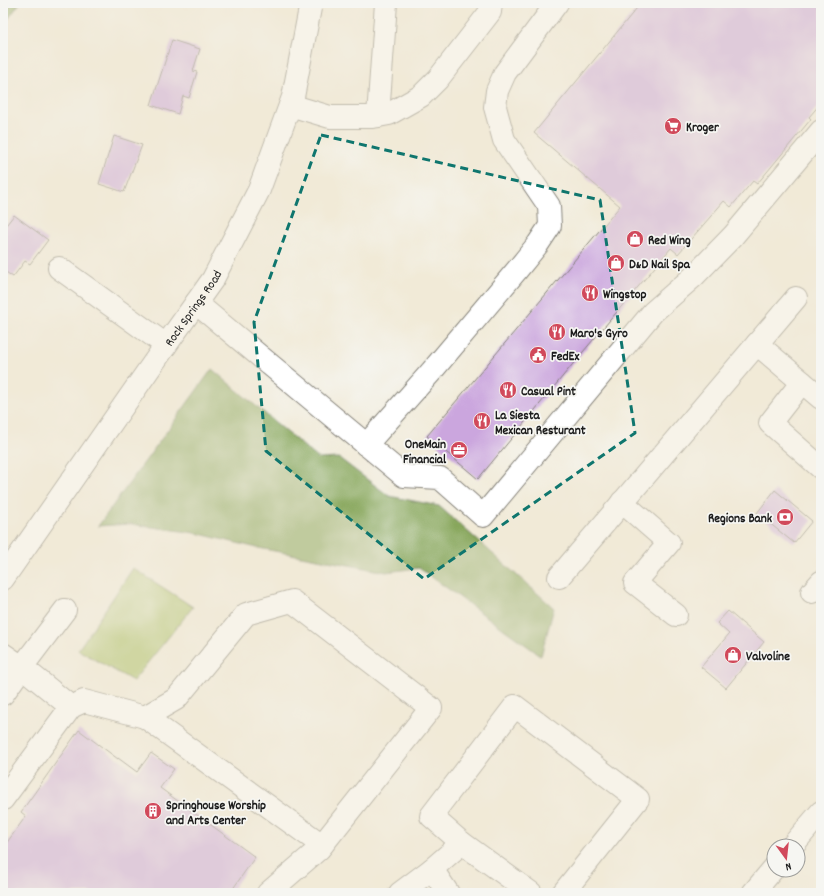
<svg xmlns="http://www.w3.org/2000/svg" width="824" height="896" viewBox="0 0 824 896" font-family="Dekko,sans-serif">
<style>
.green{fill:#a8bf64;stroke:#626e40}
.forest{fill:#86a65a;stroke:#51613b}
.building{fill:#cba6de}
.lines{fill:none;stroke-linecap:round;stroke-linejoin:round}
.minor-casing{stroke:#86837a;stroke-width:24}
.major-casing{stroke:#86837a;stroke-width:24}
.minor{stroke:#fff;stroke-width:22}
.major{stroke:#fff;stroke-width:22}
.marked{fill:none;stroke:#0f766e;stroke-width:3;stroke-dasharray:8 5;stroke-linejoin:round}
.labels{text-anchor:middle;stroke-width:3.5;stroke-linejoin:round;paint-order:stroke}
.poi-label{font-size:13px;font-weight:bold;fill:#1c1c1c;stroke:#f6f6f2;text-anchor:start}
.street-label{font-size:13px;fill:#1c1c1c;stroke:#f6f6f2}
</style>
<rect width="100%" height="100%" fill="#f6f6f2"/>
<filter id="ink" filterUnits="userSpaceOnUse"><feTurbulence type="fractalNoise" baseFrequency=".025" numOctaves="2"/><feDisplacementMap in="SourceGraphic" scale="8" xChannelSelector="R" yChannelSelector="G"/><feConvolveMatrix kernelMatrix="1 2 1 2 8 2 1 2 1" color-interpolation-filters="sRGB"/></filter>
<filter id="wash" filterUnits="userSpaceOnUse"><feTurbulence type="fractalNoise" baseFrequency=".012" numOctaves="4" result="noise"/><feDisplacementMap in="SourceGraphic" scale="16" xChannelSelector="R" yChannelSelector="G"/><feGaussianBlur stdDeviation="0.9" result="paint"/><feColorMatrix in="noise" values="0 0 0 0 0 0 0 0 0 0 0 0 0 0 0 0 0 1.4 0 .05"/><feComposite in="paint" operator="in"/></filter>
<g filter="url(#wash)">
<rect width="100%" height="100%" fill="#f1ead7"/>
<!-- green -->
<path class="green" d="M133 568 193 607 133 681 78 650Z"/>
<!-- forest -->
<path class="forest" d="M3 3H20L3 26Z
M212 369 319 459 339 458 389 496 439 506 554 608 541 656 419 568 386 572 253 547 195 533 131 524 98 526Z"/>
<g id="blocks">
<!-- building -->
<path class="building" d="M641 3H821V103L809 117 811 119 757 184 753 181 731 207 724 201 678 254 671 248 577 359 478 479 427 436 620 206 534 133Z
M172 40 200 49 193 71 197 72 189 98 183 96 178 114 151 105Z
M114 136 142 145 124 192 99 184Z
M14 215 48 240 30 264 25 261 13 277 3 270V229Z
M775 490 812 521 794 543 757 513Z
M728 611 764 642 726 688 701 667 729 634 717 623Z
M79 730 118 759V758L137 772 151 753 174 769 160 788 255 857 230 893H3V848L26 816 21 812Z"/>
</g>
</g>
<g filter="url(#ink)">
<use href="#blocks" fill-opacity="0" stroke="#86837a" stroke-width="1"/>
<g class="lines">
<defs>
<g id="minor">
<path d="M290 106 300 108 330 117H371L378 116 386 3"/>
<path d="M378 116 389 114 421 96 438 79 490 12 491 3"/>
<path d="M59 268 166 345"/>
<path d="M196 303 404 476 440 478 483 516 653 312 693 277 733 236 821 131"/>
<path d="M757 344 821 398"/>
<path d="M802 382 770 423 821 468"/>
<path d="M366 445 431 372 517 270 538 244 550 226 549 206 504 140 495 107 497 91 505 73 557 3"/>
<path d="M622 502 669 543 635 583 676 615"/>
<path d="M559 577 796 298"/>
<path id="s1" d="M3 579 154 362 213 279 259 190 293 97 311 3"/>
<path d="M812 592 821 582"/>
<path d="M3 654 22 667 65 610"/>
<path d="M3 694 22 667 71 707"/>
<path d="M145 717 322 845"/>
<path d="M3 799 71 707 84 701 145 717 176 699 246 614 292 601 431 708 319 849 268 893"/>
<path d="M432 869 462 843"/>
<path d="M400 893 432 869 448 893"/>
<path d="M531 893 462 843 431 816 515 706 638 799 563 893"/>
</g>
<path id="major" d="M792 846 821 812
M753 893 774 868"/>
</defs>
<!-- minor casing -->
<use href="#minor" class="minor-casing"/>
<!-- major casing -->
<use href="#major" class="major-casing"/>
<!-- minor -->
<use href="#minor" class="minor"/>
<!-- major -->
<use href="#major" class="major"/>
</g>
</g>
<!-- marked area -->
<path d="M0 0H824V896H0ZM321 135 600 200 635 433 424 579 266 451 254 322Z" fill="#f1ead7" fill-opacity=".55" fill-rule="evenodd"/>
<path class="marked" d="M321 135 600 200 635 433 424 579 266 451 254 322Z"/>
<!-- icons -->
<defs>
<symbol id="supermarket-disc" viewBox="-11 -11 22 22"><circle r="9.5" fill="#d1495b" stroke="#f6f6f2"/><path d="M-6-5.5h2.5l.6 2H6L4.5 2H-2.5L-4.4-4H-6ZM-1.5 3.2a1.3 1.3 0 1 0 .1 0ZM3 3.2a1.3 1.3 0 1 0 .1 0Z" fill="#fff"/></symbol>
<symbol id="shop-disc" viewBox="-11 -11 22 22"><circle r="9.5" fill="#d1495b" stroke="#f6f6f2"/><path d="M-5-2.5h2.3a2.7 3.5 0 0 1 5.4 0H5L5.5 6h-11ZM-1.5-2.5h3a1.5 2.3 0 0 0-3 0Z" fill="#fff"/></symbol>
<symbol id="restaurant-disc" viewBox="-11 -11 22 22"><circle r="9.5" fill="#d1495b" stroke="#f6f6f2"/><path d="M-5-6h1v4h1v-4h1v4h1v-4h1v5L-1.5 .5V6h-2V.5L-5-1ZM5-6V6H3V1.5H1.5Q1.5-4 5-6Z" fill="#fff"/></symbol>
<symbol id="civic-disc" viewBox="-11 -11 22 22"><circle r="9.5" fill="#d1495b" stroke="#f6f6f2"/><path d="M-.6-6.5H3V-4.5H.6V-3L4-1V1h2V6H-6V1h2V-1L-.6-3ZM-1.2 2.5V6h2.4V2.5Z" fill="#fff"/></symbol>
<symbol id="office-disc" viewBox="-11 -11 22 22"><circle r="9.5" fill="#d1495b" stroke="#f6f6f2"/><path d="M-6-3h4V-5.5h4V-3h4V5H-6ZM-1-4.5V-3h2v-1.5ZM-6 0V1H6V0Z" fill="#fff"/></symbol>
<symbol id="bank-disc" viewBox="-11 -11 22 22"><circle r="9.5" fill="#d1495b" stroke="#f6f6f2"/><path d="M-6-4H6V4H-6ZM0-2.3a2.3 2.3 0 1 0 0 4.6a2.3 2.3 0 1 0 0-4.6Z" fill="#fff"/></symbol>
<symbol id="building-disc" viewBox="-11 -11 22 22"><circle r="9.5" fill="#d1495b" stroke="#f6f6f2"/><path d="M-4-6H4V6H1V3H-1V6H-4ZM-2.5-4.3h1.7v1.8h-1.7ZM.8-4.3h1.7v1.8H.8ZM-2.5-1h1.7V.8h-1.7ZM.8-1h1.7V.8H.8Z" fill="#fff"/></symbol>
</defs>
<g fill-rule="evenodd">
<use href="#supermarket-disc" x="663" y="116" width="20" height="20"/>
<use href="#shop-disc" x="625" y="229" width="20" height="20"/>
<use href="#shop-disc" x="606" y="253" width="20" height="20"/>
<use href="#restaurant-disc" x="580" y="283" width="20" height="20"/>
<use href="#restaurant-disc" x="547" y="322" width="20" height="20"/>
<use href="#civic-disc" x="528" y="345" width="20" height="20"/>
<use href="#restaurant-disc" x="498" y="380" width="20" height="20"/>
<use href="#restaurant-disc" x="472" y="411" width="20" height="20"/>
<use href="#office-disc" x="449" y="440" width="20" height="20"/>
<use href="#bank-disc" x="775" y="507" width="20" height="20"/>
<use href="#shop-disc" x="723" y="645" width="20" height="20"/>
<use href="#building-disc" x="143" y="801" width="20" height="20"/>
</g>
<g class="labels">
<!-- poi labels -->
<g class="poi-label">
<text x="686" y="131">Kroger</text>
<text x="648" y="244">Red Wing</text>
<text x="629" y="268">D&amp;D Nail Spa</text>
<text x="603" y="298">Wingstop</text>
<text x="570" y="337">Maro's Gyro</text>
<text x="551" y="360">FedEx</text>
<text x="521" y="395">Casual Pint</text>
<text x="495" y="419">La Siesta<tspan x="495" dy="15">Mexican Resturant</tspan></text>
<text x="446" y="448" text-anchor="end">OneMain<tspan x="446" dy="15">Financial</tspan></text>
<text x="772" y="522" text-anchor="end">Regions Bank</text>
<text x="746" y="660">Valvoline</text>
<text x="166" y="809">Springhouse Worship<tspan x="166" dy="15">and Arts Center</tspan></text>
</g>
<!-- street labels -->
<g class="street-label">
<text dy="5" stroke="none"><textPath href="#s1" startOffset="331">Rock Springs Road</textPath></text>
</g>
</g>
<!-- margin -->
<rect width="824" height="896" fill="none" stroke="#f6f6f2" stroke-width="16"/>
<!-- north arrow -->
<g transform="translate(786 858) rotate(165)"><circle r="19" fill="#f6f6f2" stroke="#9f9f9c"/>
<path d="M0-3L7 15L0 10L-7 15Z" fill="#d1495b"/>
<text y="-6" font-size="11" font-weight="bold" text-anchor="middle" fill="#1c1c1c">N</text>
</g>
</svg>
